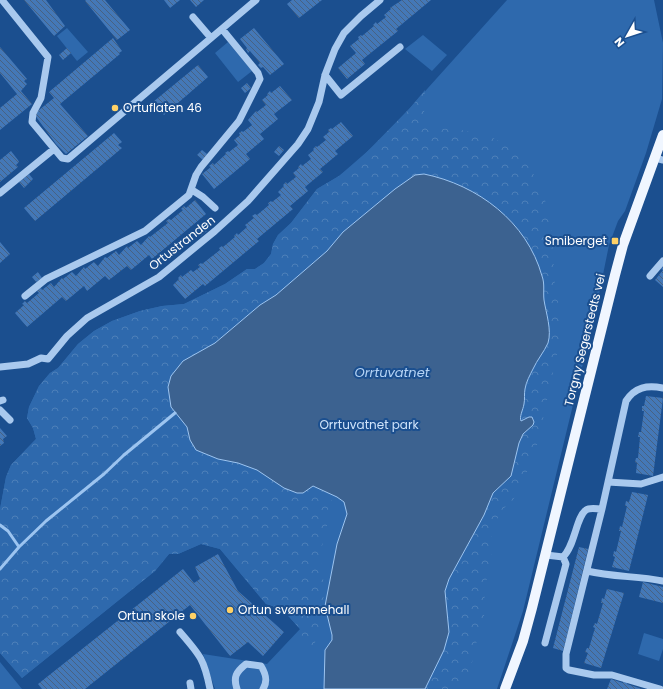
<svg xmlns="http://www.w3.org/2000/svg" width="663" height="689" viewBox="0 0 663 689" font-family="Poppins,sans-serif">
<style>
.green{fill:#2e69ad}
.forest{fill:url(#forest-crowns)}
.water{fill:#3c6290;stroke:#9cc4f0}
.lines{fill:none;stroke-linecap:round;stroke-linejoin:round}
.stream{stroke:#9cc4f0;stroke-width:3}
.building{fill:url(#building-back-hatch)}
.minor{stroke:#a9c9ee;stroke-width:7}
.major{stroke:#f0f6ff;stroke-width:10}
.poi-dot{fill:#ffd166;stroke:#1b4f8f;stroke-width:1.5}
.labels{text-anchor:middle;stroke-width:4;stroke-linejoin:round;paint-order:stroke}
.poi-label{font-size:12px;fill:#fff;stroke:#1b4f8f;text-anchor:start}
.street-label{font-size:12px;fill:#fff;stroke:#1b4f8f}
.park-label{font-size:12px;fill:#cfe3fa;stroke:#1b4f8f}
.water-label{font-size:13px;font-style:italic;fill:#b5d3f5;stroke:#1b4f8f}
</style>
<defs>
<pattern id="forest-crowns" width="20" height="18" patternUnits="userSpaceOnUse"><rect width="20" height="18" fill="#2e69ad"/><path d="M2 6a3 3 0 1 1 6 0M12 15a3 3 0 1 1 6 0" fill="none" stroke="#4d80b9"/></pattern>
<pattern id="building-back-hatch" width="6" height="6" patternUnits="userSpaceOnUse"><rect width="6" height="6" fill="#4478b7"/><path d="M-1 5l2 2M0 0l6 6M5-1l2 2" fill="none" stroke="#486282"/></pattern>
</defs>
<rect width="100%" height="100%" fill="#1b4f8f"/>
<!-- green -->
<path class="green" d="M507 0H654L663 43 662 99 646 153 625 211 618 221 609 245 595 314 523 611 497 689H215L203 654 267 664 300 629 282 609 266 604 220 549 201 544 178 554H169L155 571 22 678 0 653V509L6 477 11 465 36 439 33 428 27 418 29 407 39 386 50 373 58 368 78 344 94 331 112 321 140 311 162 306 184 304 225 284 247 269H255L264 263 271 254 273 244 278 235 291 223 317 189 339 176 377 143 410 108Z
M67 28 88 52 77 61 57 36Z
M423 35 447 55 432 71 405 49Z
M228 42 252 71 238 82 215 53Z
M644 633 663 639V649L659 661 638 654Z
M0 662 22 689H0Z"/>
<!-- forest -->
<path class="forest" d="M425 90 424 114 425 127 428 130 453 128 491 137 516 150 533 173 545 200 551 223 555 286 559 307V345L538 442 525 477 513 500 501 511 491 532 492 542 491 563 485 586 484 618 481 622 471 667 459 689H425L444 650 448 614 445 603V591L450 579 484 515 494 493 511 476 519 443 523 434 533 425 524 420 521 421 520 418 525 400V389L533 368 548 342V322L544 299 543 278 539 266 519 228 490 203 451 180 424 174 395 189 343 232 327 251 276 295 260 305 215 343 183 361 171 376 168 387 175 413 187 428 190 440 196 450 218 459 238 463 257 470 284 488 297 493H303L313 486 332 494V502L327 512V536C315 551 324 573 324 590 323 611 318 631 313 651H308L304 644 300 629 282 609 266 604 220 549 201 544 178 554H169L155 571 22 678 0 653V509L6 477 11 465 36 439 33 428 27 418 29 407 39 386 50 373 58 368 78 344 94 331 112 321 140 311 162 306 184 304 225 284 247 269H255L264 263 271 254 273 244 278 235 291 223 317 189 339 176 355 164 410 108Z"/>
<!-- water -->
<path class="water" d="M424 174C478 185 527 222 542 276 545 284 543 292 544 300 546 313 552 330 548 343 544 352 537 360 533 369 530 375 526 382 525 389 524 394 525 399 524 404 523 410 519 417 521 421L529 417H532L534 422 533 425 523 434 519 443 511 476 493 493 484 515 449 579 445 591 449 632 444 650 425 689H324L325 650 332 640V635L325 606 337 544 347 514 344 502 337 497 313 486 303 493H297L284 488 257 470 238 463 218 459 196 450 190 440 187 427 171 407 168 387 171 376 183 361 215 343 260 305 276 295 327 251 343 232 395 189 415 175Z"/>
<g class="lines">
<!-- stream -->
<path class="stream" d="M0 525 8 531 19 547
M0 569 19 547 46 521 104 474 124 455 175 413"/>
</g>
<!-- building -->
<path class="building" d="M24 0H46L65 26 54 36Z
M86 0H105L130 30 117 40 85 1Z
M164 0H180L170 8Z
M190 0H204L196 7Z
M292 0H322L299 18 287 4Z
M402 0H431L396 29 398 31 362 60 365 64 347 79 338 68 356 53 350 46 359 39 358 37 361 35 362 36 374 26 373 25 376 22 377 24 386 17 384 15 391 9 390 8Z
M254 28 284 64 270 75 263 67 261 68 258 65 260 63 250 51 248 53 246 49 247 48 240 39Z
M113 38 122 51 119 53 120 54 60 104 88 136 66 154 56 144 34 114 54 98 49 92Z
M0 47 27 79 24 81 27 84 21 91 32 104 0 130V108L17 94 0 73Z
M67 48 71 53 63 60 59 55Z
M198 65 208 77 164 115 153 102Z
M247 83 251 88 245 93 241 88Z
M280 86 292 100 274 114 278 119 260 134 264 139 246 154 250 159 214 189 202 174 211 167 209 166 213 163 214 165 226 154 225 153 228 151 229 152 238 145 234 140 240 135 239 133 242 131 243 132 252 125 248 120 256 111 257 112 266 105 262 100 268 95 267 94 270 91 271 93Z
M341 122 353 136 335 151 338 154 320 169 323 172 305 187 308 191 290 206 293 209 257 239 259 241 205 286 203 284 185 299 173 285 179 279 178 278 181 275 182 277 191 270 193 272 200 267 198 265 201 263 202 264 220 250 219 248 222 246 223 247 235 237 234 236 237 233 238 235 247 227 245 225 254 218 252 216 255 214 257 215 269 205 268 203 271 201 272 202 281 195 278 192 284 186 283 185 286 182 287 184 296 177 293 173 299 168 298 167 301 164 302 166 311 159 308 155 314 150 313 149 316 146 317 147 326 140 323 137 329 132 328 130 331 128 332 129Z
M114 133 122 142 118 145 122 148 35 221 24 208Z
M279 146 284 150 279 156 274 152Z
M202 150 207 154 203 160 197 155Z
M11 151 18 160 19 162 16 165 18 167 0 182V160Z
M29 174 33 179 24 188 19 182Z
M195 200 206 214 152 259 149 255 131 270 127 266 109 280 105 276 87 291 84 286 66 301 62 297 27 327 15 313 24 305 22 304 25 301 27 303 39 293 37 291 41 288 42 290 51 283 54 287 62 278 63 279 72 272 76 276 84 267 85 269 94 262 98 266 105 257 107 258 116 251 119 255 127 246 128 248 137 241 141 245 149 236 150 237 168 223 166 221 169 219 171 220 183 210 181 209 184 206 186 208Z
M202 226 207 231 201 236 196 231Z
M0 242 10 254 0 263Z
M663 267V287L655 280 663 270 661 269Z
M38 272 42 278 36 282 32 277Z
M646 396 663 398 653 476 636 473 637 463 635 462 636 458H638L640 437H638L639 432H641L644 411H642V406H644Z
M0 428 7 436 3 439 4 443 0 446Z
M632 492 648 495 629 571 612 567 615 557 613 556 614 551 616 552 621 531H619L620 526 622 527 627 506H625L626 501 629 502Z
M579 547 588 549 563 651 553 648Z
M218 554 238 591 284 632 263 656 248 642 230 656 190 605 85 689H42L38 684 183 569 194 583 200 579 195 567Z
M643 582 663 587V603L639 597Z
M607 589 624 593 601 668 584 663 588 653 585 652 587 648H589L595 628 593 627 595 623 597 624 603 603H601L602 598 604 599Z
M611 679 623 683V680L628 682 627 684 642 689H607Z"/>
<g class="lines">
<!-- minor -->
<path class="minor" d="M2 0 48 57 41 98 33 113 32 122 62 158 68 159 256 0
M193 17 211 38
M325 75 341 95 400 47
M655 158 663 160
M192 190 203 197 215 208
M0 193 54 149
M650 276 663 261
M25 296 46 279 145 231 189 195 196 175 201 167 239 121 260 79 258 73 222 29
M0 367 28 364 41 358 48 359 67 336 87 318 159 277 215 231 248 201 298 144 308 129 319 102 325 75 335 49 344 33 361 16 380 0
M0 401 3 400
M0 410 10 420
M608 482 641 484 663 477
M602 509 566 654V668L569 670 594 675H612L660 689
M546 555 563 557C575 546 576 517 586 510 590 507 597 509 602 509L626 401C635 387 647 385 663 388
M587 571C612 577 638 576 663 581
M180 632C200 655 204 659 210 689
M545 643 566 564 563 557
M190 683 191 689
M237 689C233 677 236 672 246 664L261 666C266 674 268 681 263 689"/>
<!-- major -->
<path class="major" d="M505 689 523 641 532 608 615 275 623 245 663 135"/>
</g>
<!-- markers -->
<g class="poi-dot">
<circle cx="115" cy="108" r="4"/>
<rect x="611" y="237" width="8" height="8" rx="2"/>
<circle cx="230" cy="610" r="4"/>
<circle cx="193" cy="616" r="4"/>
</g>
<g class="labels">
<!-- poi labels -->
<g class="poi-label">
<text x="123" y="112">Ortuflaten 46</text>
<text x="607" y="245" text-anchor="end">Smiberget</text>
<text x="238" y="614">Ortun svømmehall</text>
<text x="185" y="620" text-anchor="end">Ortun skole</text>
</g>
<!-- street labels -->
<g class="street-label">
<text transform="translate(182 243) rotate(-38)" y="4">Ortustranden</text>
<text transform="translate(585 340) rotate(-76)" y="4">Torgny Segerstedts vei</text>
</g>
<!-- park labels -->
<g class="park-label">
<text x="369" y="429">Orrtuvatnet park</text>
</g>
<!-- water labels -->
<g class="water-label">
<text x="392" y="377">Orrtuvatnet</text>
</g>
</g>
<!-- north arrow -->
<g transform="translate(627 36) rotate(231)" stroke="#1b4f8f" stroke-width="3" paint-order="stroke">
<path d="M0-3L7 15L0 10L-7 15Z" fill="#ffffff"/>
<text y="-6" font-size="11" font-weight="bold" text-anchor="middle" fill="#ffffff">N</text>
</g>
</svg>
